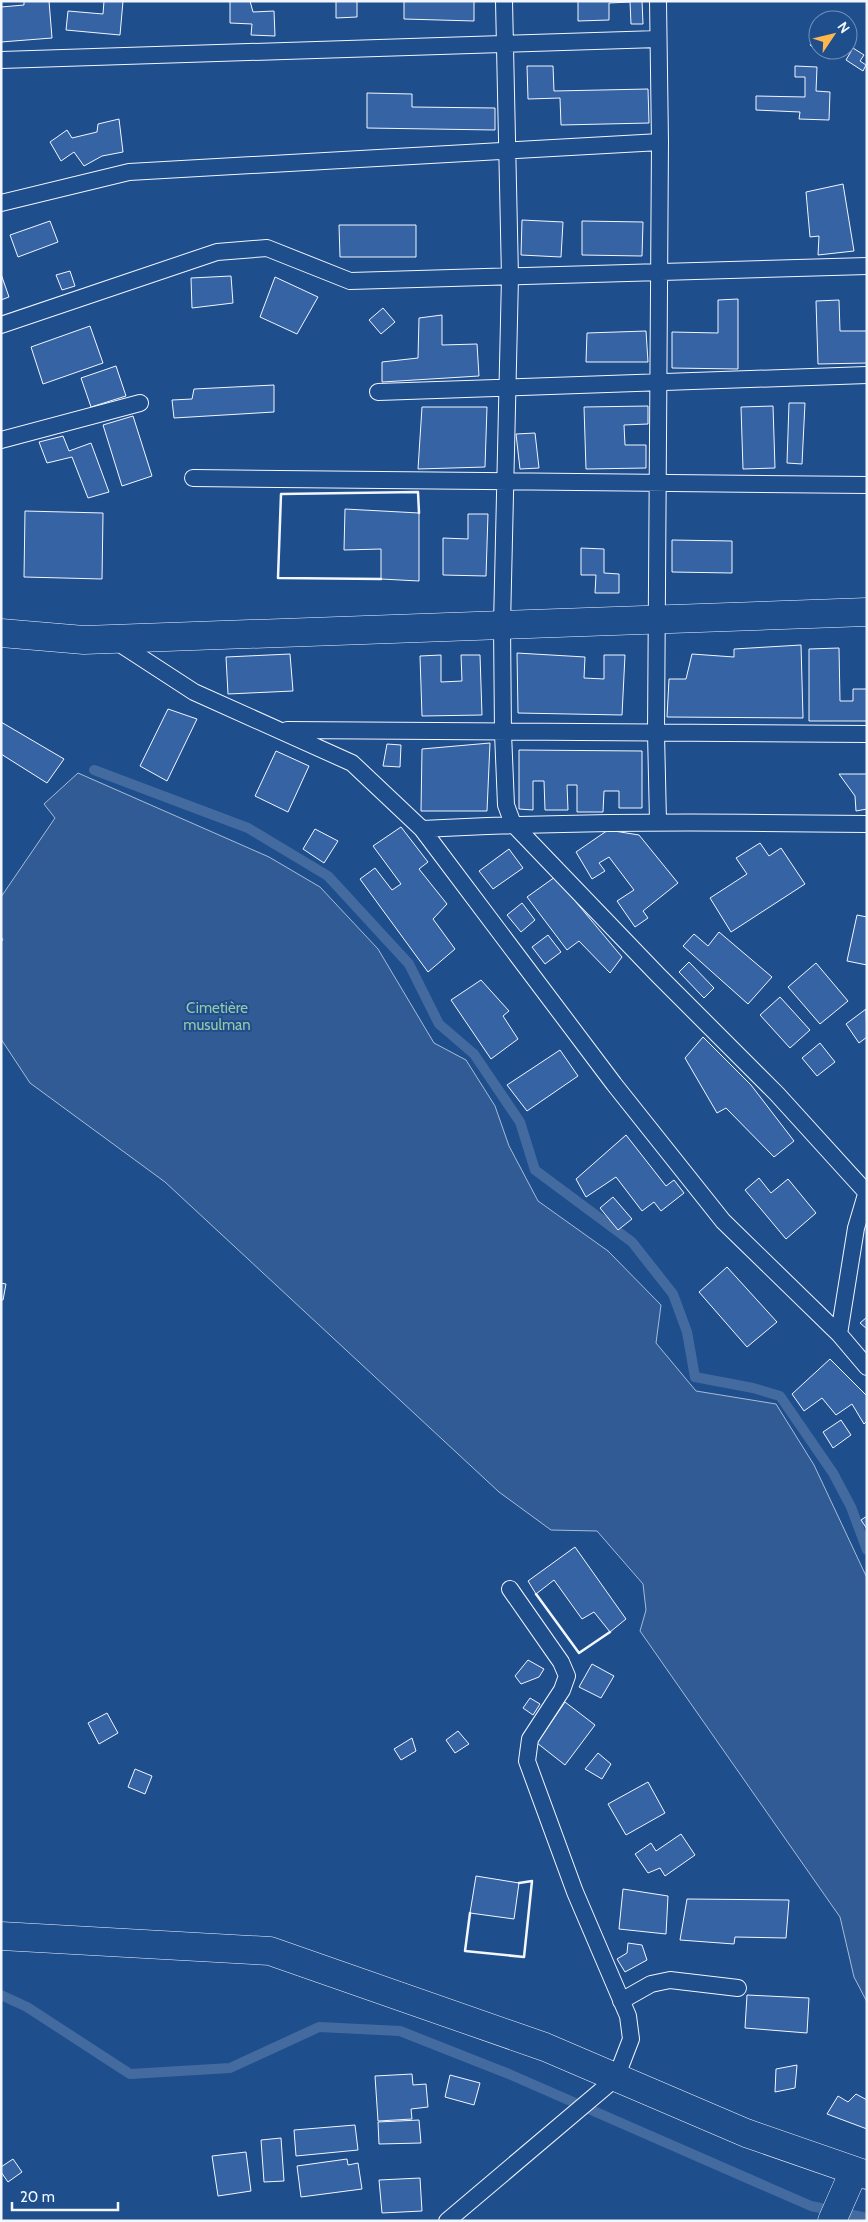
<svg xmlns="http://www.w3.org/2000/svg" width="868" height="2222" viewBox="0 0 868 2222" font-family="Cabin,sans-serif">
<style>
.green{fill:#305b95;stroke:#a8bbd7}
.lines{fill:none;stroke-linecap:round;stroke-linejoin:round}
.stream{stroke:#446ba0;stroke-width:10}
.building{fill:#3563a3;stroke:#f2f6ff}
.lane-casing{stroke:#f2f6ff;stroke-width:18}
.street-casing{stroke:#f2f6ff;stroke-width:29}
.lane{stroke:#1f4e8c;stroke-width:16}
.street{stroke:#1f4e8c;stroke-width:28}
.wall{stroke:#f2f6ff;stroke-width:2.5}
.labels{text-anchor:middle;stroke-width:4;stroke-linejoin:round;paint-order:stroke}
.park-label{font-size:15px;fill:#97c8a6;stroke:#1f4e8c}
</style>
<rect width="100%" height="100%" fill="#1f4e8c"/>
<!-- green -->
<path class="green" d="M78 773 269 857 320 887 378 949 434 1043 466 1060 495 1106 509 1146 538 1201 608 1251 661 1305 656 1343 696 1391 776 1404 814 1465 867 1578V2002L854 1977 840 1917 640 1631 646 1610 643 1584 597 1531 551 1530 499 1492 165 1182 30 1083 1 1039V942L3 940 1 936V897L55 818 44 804Z"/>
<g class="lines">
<!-- stream -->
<path class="stream" d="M94 770 248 828 328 876 409 964 439 1024 474 1054 520 1122 535 1170 632 1242 673 1294 687 1332 695 1377 753 1388 780 1396 833 1473 851 1507 867 1550
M1 1995 27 2007 130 2074 230 2068 319 2027 400 2031 509 2074 811 2206 867 2218"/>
</g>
<!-- building -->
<path class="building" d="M24 1H49L52 38 1 42V7L24 5Z
M104 1H123L120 35 66 30 68 11 103 14Z
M230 1H250L253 12 274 11 275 36 251 35 252 24 230 23Z
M336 1H357V17L336 18Z
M404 1H474V21L404 19Z
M578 1H642L643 24H631L630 2 609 3V20L578 21Z
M818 34V50H836L829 59 810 45Z
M853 48 864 55 860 61 866 65 863 71 846 60Z
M527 66H553L554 91 648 89 649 123 561 125 560 98 528 99Z
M795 66 817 67 816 91 830 92 829 120 799 119 800 112 756 110V96L805 97V77H795Z
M367 93 412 94V107L495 108V130L367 128Z
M119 119 123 152 102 156 84 166 74 152 61 161 50 142 67 130 72 138 97 132 98 124Z
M843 184 854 251 818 255 819 236 810 237 806 192Z
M522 220 563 222 561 257 521 255Z
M50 221 58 242 18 257 10 235Z
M582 221 643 222 642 256 582 255Z
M339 225H416V257H340Z
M70 271 75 286 62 290 56 275Z
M1 274 9 297 1 300Z
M231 276 233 303 192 308 191 278Z
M275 277 318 297 297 334 260 317Z
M738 299V369L672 368V332L718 333V300Z
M839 300 840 331H867V363L818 364 816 301Z
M383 308 395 322 381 334 369 320Z
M442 315V345L477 344 479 376 382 382V362L418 358 419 318Z
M90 326 103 363 43 384 31 347Z
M646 331 648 362H586L587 333Z
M116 366 126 396 91 407 81 378Z
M274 385V412L174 418 172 400 192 399 194 389Z
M789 403H805L802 464 787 463Z
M648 406V424L624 425 625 445H646V468L586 469 584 407Z
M773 406 775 468 743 469 741 407Z
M422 407H487L485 467 418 469Z
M133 416 152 476 122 486 103 425Z
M535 433 539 468 520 469 516 434Z
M63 436 69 451 91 443 109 492 88 498 72 457 47 463 39 442Z
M345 509 419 513V581L381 579V549L344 550Z
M25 511 103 513 102 579 24 577Z
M468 514H488L486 576 443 575V538L468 539Z
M672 540 732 541V573L672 572Z
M581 548 604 549V573L619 574V593H595L596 575H581Z
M801 645 803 718 667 717 669 679H686L692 654 734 657V649Z
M839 648 840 701H853V689H867V721H809V649Z
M517 653 585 657 584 678 604 679V655H625L622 715 518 713Z
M290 654 293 691 228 694 226 657Z
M441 655V682L462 681 461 655H480L482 715 422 716 420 656Z
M168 709 197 719 167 781 140 766Z
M1 722 64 759 47 783 1 754Z
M490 743 487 811H421L422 749Z
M387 744 401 745 400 767 383 766Z
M519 750 642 751V808H619V791H604L603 812H577V785H567L568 810H545L544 781H533V810L519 809Z
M276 751 309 766 288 812 255 796Z
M839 774H867V809L856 811 855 796Z
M401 827 428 862 419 869 447 904 433 919 455 949 428 972 360 879 375 868 392 890 401 884 373 846Z
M315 829 338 841 324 863 303 849Z
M608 830 639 835 678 883 643 911 648 918 635 927 617 901 634 890 609 857 599 863 605 871 592 879 576 852Z
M760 843 769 856 781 848 805 884 731 932 710 898 747 874 736 858Z
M509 849 523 868 493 889 479 871Z
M555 877 622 957 610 973 579 941 567 950 527 897Z
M522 903 535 920 521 932 507 915Z
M857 915 867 917V965L847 961Z
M719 932 772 977 748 1004 683 946 694 934 708 946Z
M548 935 561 952 545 964 532 947Z
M689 962 714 988 704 998 679 972Z
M816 963 848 1001 820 1024 788 987Z
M481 980 509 1011 503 1016 518 1039 491 1059 451 1000Z
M780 997 810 1030 790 1048 760 1015Z
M866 1009 867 1037 859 1043 846 1024Z
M703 1037 751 1085 794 1141 774 1157 726 1108 717 1113 685 1058Z
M820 1043 835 1062 817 1076 802 1058Z
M560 1050 578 1076 527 1111 507 1085Z
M626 1135 666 1186 674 1180 684 1193 661 1211 654 1202 642 1211 616 1177 586 1197 576 1179Z
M759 1178 771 1193 788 1179 816 1213 786 1239 745 1190Z
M613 1197 632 1219 618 1230 600 1208Z
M727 1267 777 1322 747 1347 699 1292Z
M1 1283 6 1284 3 1300H1Z
M867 1317V1329L860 1323Z
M830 1359 867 1396V1421L864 1424 852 1404 836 1415 822 1398 804 1411 792 1394Z
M841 1420 851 1435 833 1448 823 1432Z
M867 1516V1529L861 1520Z
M575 1547 626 1619 610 1632 594 1612 582 1619 554 1580 536 1594 528 1581Z
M528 1660 544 1669 539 1677 521 1684 515 1676Z
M592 1664 614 1676 601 1698 579 1687Z
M530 1698 540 1704 533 1715 523 1708Z
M565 1702 595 1725 565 1765 537 1743Z
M107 1713 118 1733 99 1744 88 1723Z
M458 1731 469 1744 455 1753 446 1740Z
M412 1738 416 1751 401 1760 394 1749Z
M598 1753 611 1764 602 1779 585 1769Z
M135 1769 152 1776 145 1794 128 1787Z
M648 1782 665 1813 626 1835 608 1804Z
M681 1834 695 1855 665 1876 660 1868 648 1873 635 1854 651 1843 656 1851Z
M476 1876 519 1883 514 1919 470 1913Z
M623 1889 668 1896 666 1934 619 1929Z
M687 1899 789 1900 786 1938 735 1937 734 1944 680 1940Z
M628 1943 642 1945 647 1960 625 1972 617 1959 627 1953Z
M747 1995 809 1998 807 2033 745 2028Z
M797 2065 795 2088 775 2092 776 2069Z
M412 2074 413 2085 426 2084 428 2107 411 2109 412 2119 378 2121 375 2076Z
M450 2075 480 2083 474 2105 445 2097Z
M856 2094 867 2100V2129L827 2114 838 2096 848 2102Z
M419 2120 421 2143 379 2144 378 2122Z
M355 2125 358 2150 296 2156 294 2130Z
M281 2138 284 2181 264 2182 261 2140Z
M246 2152 251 2191 218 2196 212 2156Z
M13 2159 22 2172 8 2182 1 2172V2167Z
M347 2159 348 2165 358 2163 362 2189 301 2197 297 2166Z
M420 2178 422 2211 382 2213 379 2180Z"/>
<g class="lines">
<defs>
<path id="lane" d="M504 1 510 277 502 625 503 733 506 805 513 824 658 975 777 1094 867 1193
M658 1 660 142 656 733 658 822
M1 60 658 39
M1 203 129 172 660 142
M1 325 217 252 267 248 350 281 867 266
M378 392 867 375
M1 440 140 403
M193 478 867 485
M114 640 194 692 352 763 422 829 614 1084 723 1221 839 1334 867 1367
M287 730 867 734
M422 829C571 821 718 822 867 824
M839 1334 856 1228 867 1191
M621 2001 651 1984 670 1980 738 1988
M447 2221 616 2078 631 2039 628 2016 575 1892 527 1761 530 1739 562 1690 567 1676 561 1662 510 1589"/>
<path id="street" d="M1 633 84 640 867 612
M1 1936 270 1951 545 2047 746 2133 867 2175
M832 2221 854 2171"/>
</defs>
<!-- lane casing -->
<use href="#lane" class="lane-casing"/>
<!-- street casing -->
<use href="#street" class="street-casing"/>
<!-- lane -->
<use href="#lane" class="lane"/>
<!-- street -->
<use href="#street" class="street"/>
<!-- wall -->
<path class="wall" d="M381 579 278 578 281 494 418 492 419 513
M536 1594 579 1653 610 1632
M470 1913 465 1951 524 1957 532 1881 519 1883"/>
</g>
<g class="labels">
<!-- park labels -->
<g class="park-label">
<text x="217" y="1013">Cimetière<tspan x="217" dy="17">musulman</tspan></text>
</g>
</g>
<!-- border -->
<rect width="868" height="2222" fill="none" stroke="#f2f6ff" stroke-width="5"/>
<!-- north arrow -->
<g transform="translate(833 35) rotate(55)"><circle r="24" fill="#1f4e8c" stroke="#7391ba"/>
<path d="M0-4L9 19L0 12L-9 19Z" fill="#ffb74d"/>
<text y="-8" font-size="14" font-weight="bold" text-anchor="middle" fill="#f2f6ff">N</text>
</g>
<!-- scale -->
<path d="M12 2202v8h106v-8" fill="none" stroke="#f2f6ff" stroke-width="2.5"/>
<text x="20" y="2202" font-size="15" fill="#f2f6ff" stroke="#1f4e8c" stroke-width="4" paint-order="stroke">20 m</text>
</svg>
